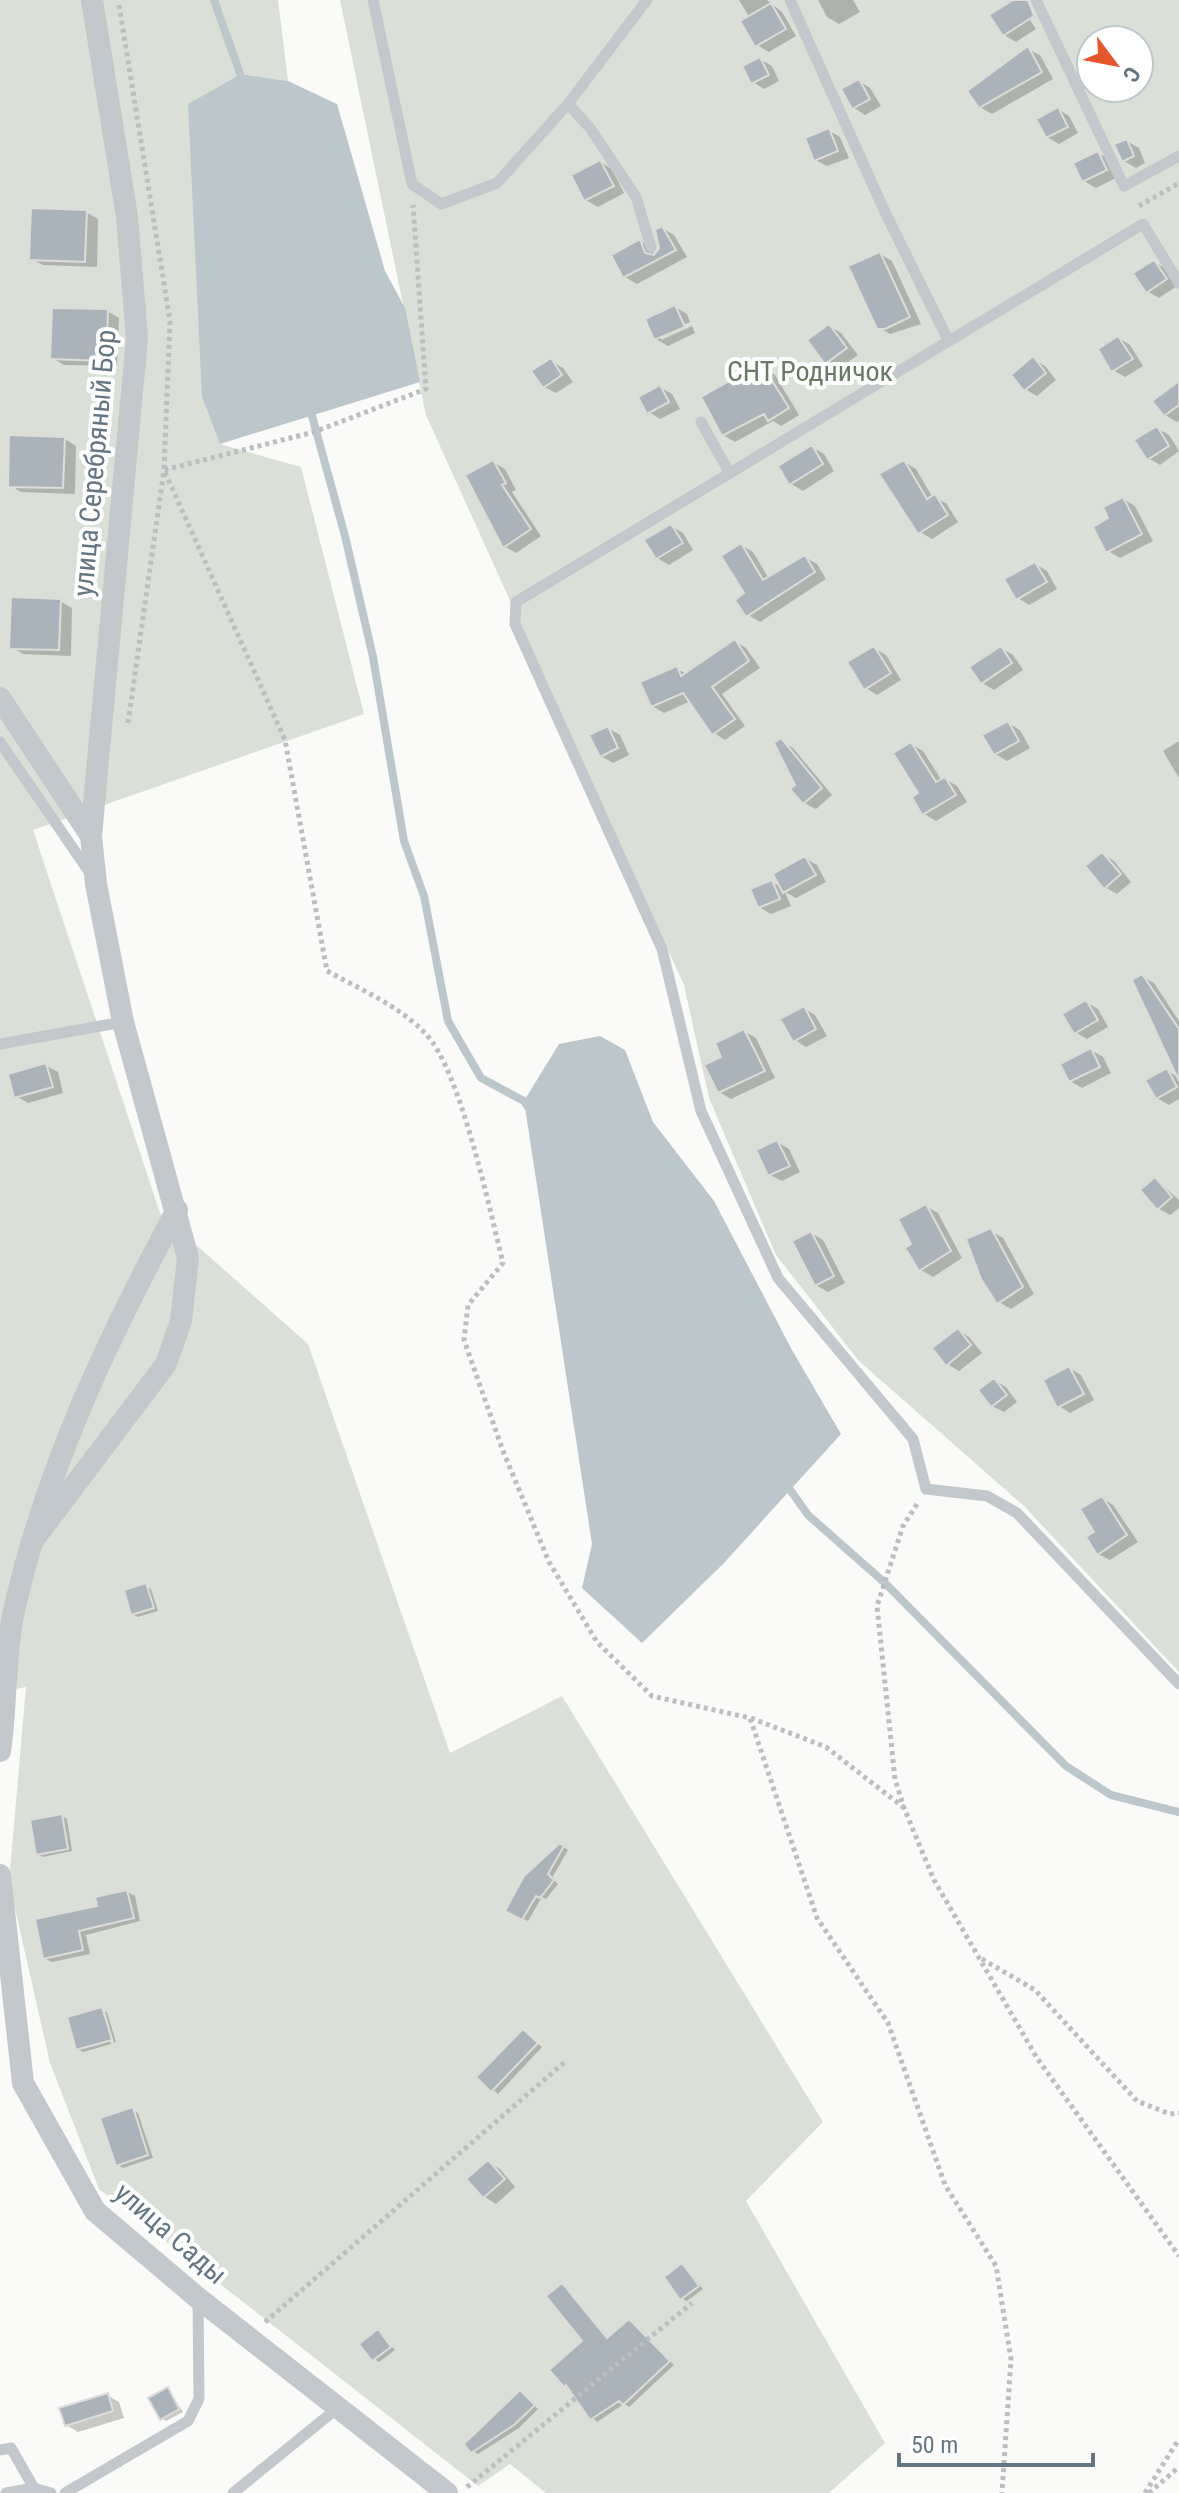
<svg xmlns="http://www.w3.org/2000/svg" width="1179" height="2493" viewBox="0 0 1179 2493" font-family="'Roboto Condensed',sans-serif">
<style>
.green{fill:#dadfd7;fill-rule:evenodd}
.water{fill:#bbc7cb}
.shadow{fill:#0003}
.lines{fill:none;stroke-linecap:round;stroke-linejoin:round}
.stream{stroke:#bbc7cb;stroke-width:8}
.building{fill:#aab3b9;stroke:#dcdcda;stroke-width:2}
.path{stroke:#bbbfc2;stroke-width:5;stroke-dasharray:4 4;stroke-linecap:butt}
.service{stroke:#c3c8cc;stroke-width:11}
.minor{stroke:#c3c8cc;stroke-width:22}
.labels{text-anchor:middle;stroke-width:8;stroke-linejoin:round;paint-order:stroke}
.park-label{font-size:28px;fill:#687a64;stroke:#fff}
.street-label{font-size:28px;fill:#657683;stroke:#fff}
</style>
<rect width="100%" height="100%" fill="#fafaf8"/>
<!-- green -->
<path class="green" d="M0 0H278L288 81 241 74 202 397 220 444 301 467 364 714 33 830 160 1213 308 1344 450 1753 562 1696 823 2122 746 2201 885 2443 829 2493H546L510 2464 478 2486 99 2189 50 2063 9 1882 26 1687 0 1692Z
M340 0H1179V1672L1024 1506 859 1361 776 1255 709 1098 684 985 426 415ZM1091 40H1139V88H1091Z"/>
<!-- water -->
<path class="water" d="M241 74 288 81 337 104 385 271 405 308 420 382 220 444 202 397 188 104Z
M600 1036 625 1050 653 1122 714 1201 792 1350 841 1434 724 1563 642 1643 582 1588 592 1544 524 1101 559 1044Z"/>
<!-- shadow -->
<path class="shadow" d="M739 0H767L782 12 796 36 769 52 757 45 750 18Z
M818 0H853L860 12 839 24 827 17Z
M1023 10 1036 29 1016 42 1004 35Z
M1028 49 1040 55 1053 79 992 114 980 107Z
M760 59 772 66 779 81 764 89 753 82Z
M859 81 870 88 881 106 865 115 854 108Z
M1058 109 1069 116 1078 133 1059 144 1047 137Z
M828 130 840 137 849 158 827 166 815 160Z
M1127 141 1139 148 1145 163 1136 168 1124 161Z
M1098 153 1110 160 1118 177 1096 188 1084 181Z
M600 162 612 169 624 193 598 207 586 200Z
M86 212 98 219 97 267 43 265 31 259Z
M662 228 674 235 687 257 637 284 625 277 640 241 651 248 655 257 662 249Z
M880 254 892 261 921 324 890 334 878 327Z
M1154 262 1166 269 1177 286 1159 298 1147 291Z
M675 307 687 314 690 322 661 335V340L692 326 695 333 668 346 656 339Z
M107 311 119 318 117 366 64 365 52 358Z
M829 326 841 333 858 355 838 369 826 363Z
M1119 338 1130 345 1143 366 1125 377 1113 370Z
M1033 359 1045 366 1056 380 1037 396 1025 389Z
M551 361 563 368 573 382 556 393 544 387Z
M763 368 775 375 799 415 781 426 773 421 735 442 723 435 731 383 735 385Z
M660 387 672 394 680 409 660 419 649 412Z
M1179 388V420L1177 422 1165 415Z
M1157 428 1169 435 1179 451 1160 465 1148 458Z
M65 439 76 446 75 494 21 492 10 485Z
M812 447 824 454 834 471 803 491 791 484 780 467Z
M493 462 505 469 516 490 512 492 541 536 516 553 504 546 493 529 496 527Z
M904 462 916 469 933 498 946 503 958 522 932 539 920 532Z
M1123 499 1135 506 1153 541 1120 558 1108 551Z
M671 526 683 533 693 550 669 565 657 558Z
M741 545 753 552 769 579 805 557 817 564 826 579 760 622 748 615Z
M1035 564 1047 571 1057 589 1029 605 1018 598Z
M60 601 72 608 71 656 23 654 11 647Z
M735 641 746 648 760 668 722 694 745 726 725 740 714 733 691 701 664 713 652 706 677 669 687 674Z
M874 648 886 655 901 680 877 695 866 688Z
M1001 648 1013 655 1023 670 994 690 982 683Z
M1008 723 1020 730 1030 748 1007 761 995 754Z
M608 728 620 735 629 755 613 763 601 756Z
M781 741 793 748 832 795 816 809 804 803Z
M1179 741V778L1163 751Z
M911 744 923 751 942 781 945 779 957 786 967 802 936 821 924 814Z
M1103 854 1114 861 1131 882 1117 894 1105 887Z
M805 858 817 865 826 882 796 898 785 892 791 906 771 914 759 907 772 882 783 888Z
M1142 977 1154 983 1179 1021V1061L1169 1055 1159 1040Z
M1086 1002 1098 1009 1108 1027 1087 1039 1075 1032Z
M804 1008 815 1015 827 1036 806 1047 795 1040Z
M744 1031 756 1038 775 1078 731 1099 719 1092Z
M1091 1050 1103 1057 1111 1073 1082 1088 1070 1081Z
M46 1066 58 1072 63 1093 28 1103 16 1096Z
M1167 1070 1179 1078V1099L1169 1105 1157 1098Z
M777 1142 789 1149 800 1172 782 1181 770 1175Z
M1156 1179 1179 1200V1208L1170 1215 1159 1209Z
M926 1206 938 1213 962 1258 933 1277 921 1270Z
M991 1231 1003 1238 1034 1294 1011 1309 999 1302Z
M811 1233 823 1240 845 1283 828 1292 816 1285Z
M958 1330 969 1337 982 1353 959 1371 947 1364Z
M1069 1368 1081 1375 1094 1400 1070 1413 1059 1406Z
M994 1380 1006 1387 1017 1402 1004 1412 992 1406Z
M1102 1498 1113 1505 1138 1542 1110 1560 1098 1554 1097 1532Z
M146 1586 151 1589 158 1611 138 1617 132 1614Z
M62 1816 67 1819 72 1851 43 1857 38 1854Z
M560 1845 568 1850 552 1878 558 1884 546 1899 542 1897 528 1921 508 1910Z
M127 1892 135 1896 140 1921 86 1935 90 1954 52 1962 44 1958 99 1908Z
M102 2009 111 2044 83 2052 78 2049 69 2019Z
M105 2011 107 2012 116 2042 114 2043Z
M528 2035 542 2047 498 2094 479 2077Z
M132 2110 138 2113 153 2158 123 2168 118 2165Z
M488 2162 500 2169 515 2187 496 2204 485 2197 469 2179Z
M683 2265 703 2289 687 2301 681 2298Z
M563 2286 609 2339 630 2322 674 2365 629 2407 624 2404 597 2422 565 2386 585 2341Z
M378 2332 395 2350 379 2362 374 2359Z
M168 2389 183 2412 166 2421 161 2418Z
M107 2395 119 2402 124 2418 78 2432 66 2425Z
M525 2396 538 2409 519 2428 478 2454 473 2451Z"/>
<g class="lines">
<!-- stream -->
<path class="stream" d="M214 0 243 82
M309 405 345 536 373 657 404 841 424 896 448 1021 481 1078 524 1101 530 1110
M786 1484 808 1515 885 1583 1066 1766 1111 1795 1179 1812"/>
</g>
<!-- building -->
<path class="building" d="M1013 0H1028L1034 16 1003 36 989 15Z
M771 3 786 29 755 47 740 21Z
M1028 46 1042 72 979 108 967 91Z
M760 57 769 75 751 84 742 66Z
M859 79 870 99 852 109 841 89Z
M1058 107 1068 127 1046 138 1036 119Z
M829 128 838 151 814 161 805 138Z
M1127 139 1134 156 1122 162 1114 144Z
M1098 151 1107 170 1082 182 1073 163Z
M600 160 614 186 584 201 571 175Z
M31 208 87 210 85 262 29 260Z
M662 226 676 250 623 278 611 255 640 239 645 253 654 255 659 248 655 230Z
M880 252 910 317 885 329H877L848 266Z
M1154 260 1167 279 1146 293 1133 273Z
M675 305 685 327 654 340 645 319Z
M52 308 108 309 106 361 50 359Z
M829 324 847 348 825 364 807 340Z
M1118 336 1133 359 1111 372 1098 349Z
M1033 356 1046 373 1024 391 1011 375Z
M551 358 562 375 543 388 531 371Z
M763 366 789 408 768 421 764 414 722 436 701 397 731 380 733 385Z
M1179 381V405L1164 416 1152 401Z
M660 385 669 402 647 414 638 397Z
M1157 426 1169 446 1147 460 1134 440Z
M9 435 65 437 63 488 8 487Z
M812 445 823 464 789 485 778 466Z
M493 460 506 483 502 485 531 529 503 548 465 475Z
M904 460 927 499 935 494 948 515 918 534 879 474Z
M1123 497 1142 534 1106 553 1093 527 1108 518 1103 507Z
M671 524 683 543 656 559 644 540Z
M741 543 763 580 805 555 815 572 746 617 735 600 744 593 721 556Z
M1035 562 1047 582 1016 600 1004 579Z
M11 597 61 599 59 650 9 649Z
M735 639 749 661 712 687 735 719 712 735 683 693 651 707 640 682 677 666 681 676Z
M874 646 891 673 864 690 847 662Z
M1001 646 1012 663 981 684 969 667Z
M1008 721 1019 741 994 755 982 735Z
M608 726 618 748 600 757 589 735Z
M781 738 822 788 803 804 790 789 795 785 774 743Z
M911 742 936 782 945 777 956 795 922 815 912 797 918 793 893 753Z
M1102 852 1121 874 1104 889 1085 866Z
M805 856 816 875 783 893 773 874Z
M772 880 780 899 758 908 750 889Z
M1142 974 1179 1029V1081L1132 980Z
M1086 1000 1098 1020 1074 1034 1062 1014Z
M804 1006 816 1029 793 1042 780 1019Z
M744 1029 765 1071 718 1093 704 1065 721 1057 715 1043Z
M1091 1048 1100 1067 1069 1082 1060 1064Z
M46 1063 53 1087 14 1098 8 1074Z
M1167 1068 1177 1087 1156 1099 1145 1080Z
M777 1140 790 1166 768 1176 756 1150Z
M1155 1177 1172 1197 1157 1210 1140 1190Z
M926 1204 951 1251 919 1271 905 1248 911 1244 898 1219Z
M991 1228 1023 1287 997 1304 981 1279 966 1239Z
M811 1231 834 1276 815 1286 792 1241Z
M958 1328 971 1345 946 1366 932 1348Z
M1069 1366 1084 1394 1057 1408 1043 1380Z
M994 1378 1007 1395 991 1407 978 1390Z
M1102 1496 1127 1535 1097 1555 1086 1537 1094 1532 1080 1509Z
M146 1583 154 1608 131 1615 124 1590Z
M62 1814 68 1849 36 1855 30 1820Z
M560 1843 564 1846 548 1874 554 1880 540 1898 536 1896 522 1920 505 1911 524 1876Z
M127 1890 134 1918 79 1931 83 1950 43 1959 35 1919 97 1906 95 1897Z
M102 2007 112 2040 76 2050 67 2017Z
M523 2029 538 2043 491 2092 476 2077Z
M133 2107 148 2155 116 2166 100 2118Z
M488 2160 505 2179 483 2198 466 2179Z
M682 2263 699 2286 680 2300 664 2277Z
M562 2283 607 2338 629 2319 670 2361 623 2405 619 2401 590 2420 566 2385 564 2387 549 2370 582 2341 546 2296Z
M378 2329 391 2347 372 2361 359 2344Z
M168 2387 179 2409 160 2420 148 2398Z
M520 2390 535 2405 514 2425 471 2453 464 2444Z
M108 2393 113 2411 65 2426 59 2408Z"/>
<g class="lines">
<!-- path -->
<path class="path" d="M119 5 170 321 164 470 285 740 327 971C360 989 399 1006 425 1033 460 1068 490 1211 503 1263L468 1305 464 1340 503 1451 549 1562 597 1642 652 1696 750 1718 817 1918 888 2023 945 2185 996 2266 1011 2359 1002 2493
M1139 206 1179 183
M128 723 164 470 314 432 426 389 413 205
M917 1504 903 1526 877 1606 895 1779 904 1808 934 1880 1037 2058 1179 2256
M751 1718 826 1747 903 1807
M982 1959 1035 1990 1137 2101 1170 2114 1179 2113
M265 2322 567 2060
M467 2487 692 2303
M1145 2493 1179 2439
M1149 2493 1179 2467"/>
<!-- service -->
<path class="service" d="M373 0 412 184 441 204 497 183 568 104 647 0
M790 0 884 210 948 340
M1036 0 1124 186 1179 156
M568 104 590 128 636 197 651 247
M1179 283 1143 224 516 602 515 624 662 949 701 1111 778 1278 913 1439 926 1489 987 1496 1017 1513 1179 1684
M701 422 729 472
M0 742 90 873
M0 1044 123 1022
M0 2450 11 2448 34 2488 51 2493
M6 2493 34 2488
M65 2493 188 2421 199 2399 198 2299
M233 2493 340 2406"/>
<!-- minor -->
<path class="minor" d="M0 698 91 836 96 884 123 1022 188 1258 181 1321 166 1364 31 1543
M91 836 137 338 127 217 92 0
M0 1751C7 1705 4 1656 14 1611 46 1468 108 1338 177 1210
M0 1875 23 2083 95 2211 198 2298 447 2493"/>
</g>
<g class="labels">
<!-- park labels -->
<g class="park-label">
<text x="810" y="381">СНТ Родничок</text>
</g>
<!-- street labels -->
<g class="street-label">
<text transform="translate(94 463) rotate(-85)" y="10">улица Серебряный Бор</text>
<text transform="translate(171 2233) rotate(41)" y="10">улица Сады</text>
</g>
</g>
<!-- north arrow -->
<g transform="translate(1115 64) rotate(122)"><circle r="38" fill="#ffffff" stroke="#c1c8cd" stroke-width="2"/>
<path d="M0-6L14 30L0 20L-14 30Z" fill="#e4572e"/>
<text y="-12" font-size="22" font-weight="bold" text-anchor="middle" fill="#657683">С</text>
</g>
<!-- scale -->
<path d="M899 2453v12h194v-12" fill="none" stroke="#657683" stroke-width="4"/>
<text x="911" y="2453" font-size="24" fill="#657683" stroke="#ffffff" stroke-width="6" paint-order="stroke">50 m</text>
</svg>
